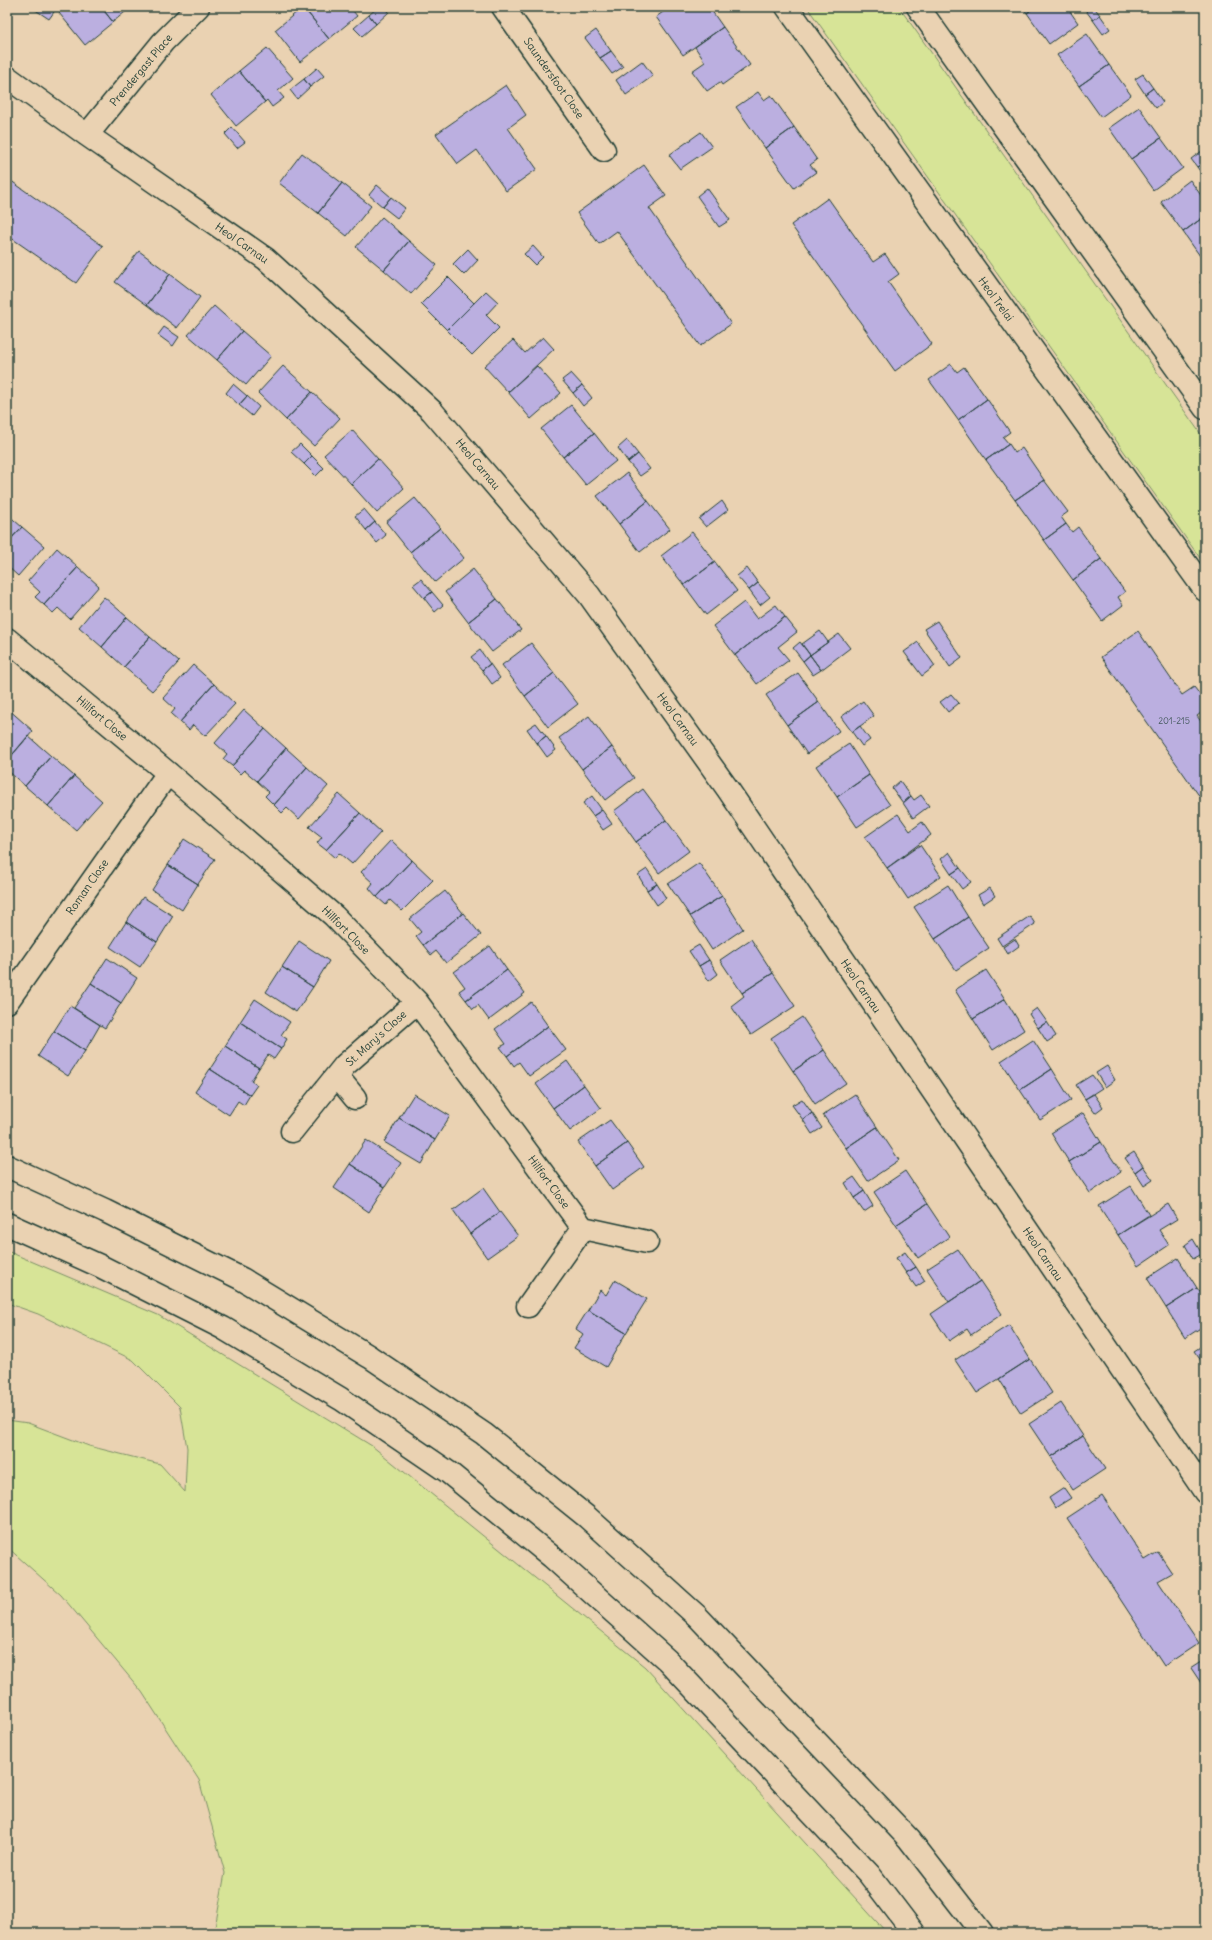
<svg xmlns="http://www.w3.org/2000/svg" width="1212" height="1940" viewBox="0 0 1212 1940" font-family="Delius,sans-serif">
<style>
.green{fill:#d7e497;stroke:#7b9066}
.building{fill:#bbafe0;stroke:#1f3d34}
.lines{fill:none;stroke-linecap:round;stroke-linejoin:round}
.minor-casing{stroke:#1f3d34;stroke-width:25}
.primary-casing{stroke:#1f3d34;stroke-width:25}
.minor{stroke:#ead2b2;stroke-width:22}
.primary{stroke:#ead2b2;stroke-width:22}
.labels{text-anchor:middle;stroke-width:3;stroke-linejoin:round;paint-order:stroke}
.number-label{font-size:9px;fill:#465a5f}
.street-label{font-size:11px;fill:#1f3d34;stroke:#ead2b2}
</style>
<rect width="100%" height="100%" fill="#ead2b2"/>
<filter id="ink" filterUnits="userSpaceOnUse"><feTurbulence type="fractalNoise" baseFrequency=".025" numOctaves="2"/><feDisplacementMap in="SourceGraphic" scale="8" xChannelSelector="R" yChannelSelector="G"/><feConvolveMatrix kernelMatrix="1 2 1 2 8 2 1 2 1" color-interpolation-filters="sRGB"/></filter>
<g filter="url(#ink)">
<!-- green -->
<path class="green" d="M807 7H899L1205 440V565Z
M7 1251 158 1315 372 1446 645 1667 887 1933H214L225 1873 199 1780 142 1692 61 1595 7 1547V1420L28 1423 89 1446 160 1464 185 1492 187 1448 180 1407 133 1360 38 1314 7 1303Z"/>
<!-- building -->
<path class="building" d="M35 7H47L54 12 49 19 34 9Z
M66 7H101L113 22 85 45 59 13Z
M101 7H131L113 22Z
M303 7H350L357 16 329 39Z
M303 7 329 39 300 62 275 30Z
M378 7H385L389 12 376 24 369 15Z
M670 7H709L723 27 683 55 656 17Z
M1022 7H1035L1027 13Z
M1035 7H1067L1078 23 1049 44 1027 13Z
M1083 7H1094L1100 15 1093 20Z
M369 15 376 24 362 36 354 28Z
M1100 15 1110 29 1103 34 1093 20Z
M723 27 750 65 722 85 720 82 707 91 692 71 705 62 695 47Z
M596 30 611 51 600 58 585 38Z
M1087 34 1109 65 1079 86 1057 55Z
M267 48 293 78 278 91 284 98 272 107 267 100 265 102 239 71Z
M611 51 623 67 612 74 600 58Z
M642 61 653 76 626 95 616 80Z
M1109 65 1131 95 1101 117 1079 86Z
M317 68 324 76 310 87 304 79Z
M239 71 265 102 236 126 211 95Z
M1143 74 1153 88 1145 94 1135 79Z
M304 79 310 87 297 99 290 90Z
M506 85 526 115 508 128 537 169 506 191 477 150 458 164 436 134Z
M1153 88 1163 102 1156 108 1145 94Z
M758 92 764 100 771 95 794 127 765 148 736 107Z
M1139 107 1161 138 1131 159 1109 128Z
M232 127 245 142 237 148 225 134Z
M794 127 817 160 810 165 816 172 794 188 765 148Z
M701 132 712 147 680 169 669 155Z
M1161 138 1183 168 1153 190 1131 159Z
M1202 151 1205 154V162L1197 167 1191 159Z
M302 153 342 183 318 213 279 183Z
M1205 162V178L1197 167Z
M644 165 666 196 649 208 731 324 700 346 617 231 599 244 577 213Z
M7 178 103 246 76 283 7 235Z
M1190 180 1205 201V216L1183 232 1161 202Z
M342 183 371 206 347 236 318 213Z
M377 185 391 197 383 207 369 195Z
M707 188 730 220 719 227 697 196Z
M391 197 405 208 397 218 383 207Z
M828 198 873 262 885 254 899 274 888 282 932 344 895 371 791 225Z
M1205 216V263L1183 232Z
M382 217 409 241 384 270 356 247Z
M409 241 437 265 411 294 384 270Z
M533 246 543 257 535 265 524 254Z
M468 249 478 260 464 275 453 264Z
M139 251 170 274 147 305 115 282Z
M170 274 200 297 177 328 147 305Z
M448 277 474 303 447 330 421 304Z
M1205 279V289L1200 282Z
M486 291 498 302 486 315 499 328 472 355 447 330Z
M214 306 242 331 217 360 188 335Z
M164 327 179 337 173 346 158 335Z
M242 331 271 356 246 385 217 360Z
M543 337 554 349 508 392 484 366 513 340 525 353Z
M951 364 957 372 964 367 987 399 958 420 929 380Z
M283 366 312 392 286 420 258 393Z
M537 366 561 393 531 419 508 392Z
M571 373 582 385 573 393 562 380Z
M233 384 247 396 239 405 226 393Z
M582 385 592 398 583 406 573 393Z
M312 392 340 418 314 446 286 420Z
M247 396 259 407 252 416 239 405Z
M987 399 1010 432 1003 437 1009 444 986 460 958 420Z
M571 405 594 433 563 457 541 429Z
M352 430 378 459 351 484 324 455Z
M594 433 616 461 586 485 563 457Z
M627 440 638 454 628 462 618 448Z
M300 444 312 456 304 464 291 452Z
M1009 444 1015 453 1022 448 1044 480 1015 500 986 460Z
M638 454 650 469 640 476 628 462Z
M312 456 324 468 316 476 304 464Z
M378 459 404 488 377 513 351 484Z
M627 473 648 501 619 524 597 496Z
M1044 480 1068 512 1061 517 1066 524 1044 540 1015 500Z
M415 498 440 528 410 552 386 522Z
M648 501 670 529 640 552 619 524Z
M722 501 728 510 706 527 699 519Z
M364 509 375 522 366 530 355 516Z
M7 514 22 527 7 543Z
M375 522 386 535 377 543 366 530Z
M1066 524 1072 532 1078 527 1101 559 1073 580 1044 540Z
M22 527 44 546 18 576 7 566V543Z
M440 528 464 558 435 582 410 552Z
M692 532 715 562 684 585 661 556Z
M57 548 78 567 44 605 35 597 40 592 28 581Z
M1101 559 1125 592 1118 597 1123 605 1102 621 1073 580Z
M715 562 737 591 706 615 684 585Z
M78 567 99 586 70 619 58 608 53 613 44 605Z
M747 568 758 583 749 590 737 576Z
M473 569 497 599 468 622 445 592Z
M421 579 432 592 424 598 413 585Z
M758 583 770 597 760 605 749 590Z
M432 592 443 605 435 612 424 598Z
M104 597 127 617 102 647 79 627Z
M497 599 521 630 492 652 468 622Z
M744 602 757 619 776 605 785 617 735 655 713 626Z
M127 617 150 637 124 667 102 647Z
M785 617 797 632 778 647 789 660 757 684 735 655Z
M937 621 962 658 950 667 924 629Z
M820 631 828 642 810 655 802 644Z
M1138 631 1182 695 1194 687 1205 701V710L1197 716 1205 727V804L1101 657Z
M839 634 850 648 821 670 810 655Z
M150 637 179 662 152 691 124 667Z
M800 642 810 655 803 661 793 648Z
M918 642 935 666 922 676 904 652Z
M531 643 554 673 525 696 502 665Z
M480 650 490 664 482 670 471 657Z
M810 655 821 670 813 675 803 661Z
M490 664 500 678 492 684 482 670Z
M193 665 214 684 180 722 171 714 175 709 163 698Z
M554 673 578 704 548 727 525 696Z
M798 673 819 702 787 725 766 695Z
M214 684 235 704 205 736 193 725 189 730 180 722Z
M951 694 959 703 948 712 940 702Z
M863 701 874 716 852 732 841 717Z
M819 702 839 731 807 754 787 725Z
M7 708 33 731 7 761Z
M244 710 265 729 232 766 223 759 227 754 215 743Z
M589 716 612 747 582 769 559 738Z
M536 723 546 736 537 743 527 729Z
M860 726 870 740 862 746 852 732Z
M265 729 286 748 257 781 244 770 240 774 232 766Z
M28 736 51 756 25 786 7 770V761Z
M546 736 556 750 547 757 537 743Z
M849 744 869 775 837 797 816 766Z
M612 747 634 778 605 800 582 769Z
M286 748 307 767 274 805 265 796 269 792 257 781Z
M51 756 74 776 48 806 25 786Z
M307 767 328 786 299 819 287 808 282 813 274 805Z
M869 775 890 805 857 827 837 797Z
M74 776 102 801 76 830 48 806Z
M900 781 911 796 903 803 892 788Z
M643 789 666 820 636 842 614 811Z
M339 794 360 813 326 850 317 843 322 837 309 827Z
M921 795 929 806 913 818 903 803 911 796 914 800Z
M592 796 602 810 593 816 583 803Z
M602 810 612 824 603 830 593 816Z
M360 813 381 832 352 864 339 853 335 858 326 850Z
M898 814 910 831 922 822 931 835 887 868 865 837Z
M666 820 689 851 659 873 636 842Z
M184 839 215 859 198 884 168 865Z
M391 840 412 860 377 897 369 888 373 883 361 872Z
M920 845 941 876 908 899 887 868Z
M7 846 13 852 7 859Z
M949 852 960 868 951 874 941 859Z
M412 860 433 880 402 911 390 900 386 905 377 897Z
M699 863 722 896 690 916 668 884Z
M168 865 198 884 182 910 152 890Z
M960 868 971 882 962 889 951 874Z
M647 869 657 884 647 890 638 875Z
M657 884 666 898 657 905 647 890Z
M948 885 968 917 935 939 914 907Z
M990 888 995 896 983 904 978 895Z
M445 891 463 913 423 945 416 936 421 932 410 919Z
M722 896 743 929 712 950 690 916Z
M143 897 173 916 157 942 126 922Z
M463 913 481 935 446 963 436 951 431 955 423 945Z
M1030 916 1035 924 1002 946 997 938Z
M968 917 989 948 956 970 935 939Z
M126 922 157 942 140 967 110 947Z
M751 939 773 973 742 993 720 960Z
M1015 939 1019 946 1008 954 1003 947Z
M299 941 329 961 313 987 282 967Z
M699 945 709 960 699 966 689 951Z
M490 946 507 970 466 1000 459 991 465 987 454 972Z
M107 958 137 978 121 1003 91 983Z
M709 960 718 974 709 981 699 966Z
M282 967 313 987 296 1012 266 992Z
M507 970 525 993 489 1020 478 1005 473 1009 466 1000Z
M986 970 1005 999 973 1019 955 990Z
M773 973 795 1006 751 1035 731 1006 744 996 742 993Z
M91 983 121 1003 105 1028 74 1008Z
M255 999 290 1022 281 1035 287 1039 281 1049 240 1022Z
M1005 999 1024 1030 993 1050 973 1019Z
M531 1002 548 1026 507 1056 500 1047 506 1044 495 1029Z
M70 1006 100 1025 85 1051 54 1031Z
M1037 1008 1047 1022 1038 1028 1029 1014Z
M802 1017 824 1050 793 1071 771 1038Z
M240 1022 281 1049 274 1059 268 1055 259 1068 225 1046Z
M1047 1022 1056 1036 1047 1042 1038 1028Z
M548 1026 566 1050 529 1076 519 1062 514 1066 507 1056Z
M54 1031 85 1051 68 1076 38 1056Z
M1033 1040 1052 1069 1020 1090 1001 1061Z
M225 1046 259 1068 251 1081 257 1085 250 1095 210 1069Z
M824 1050 846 1083 815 1104 793 1071Z
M567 1061 584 1085 553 1108 536 1084Z
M1107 1066 1115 1080 1105 1087 1096 1073Z
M210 1069 250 1095 244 1105 238 1101 229 1115 195 1092Z
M1052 1069 1071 1100 1040 1120 1020 1090Z
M1092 1075 1102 1088 1085 1099 1076 1085Z
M584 1085 601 1108 570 1131 553 1108Z
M414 1094 450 1116 435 1140 399 1118Z
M855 1094 877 1127 846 1148 823 1115Z
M1094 1094 1103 1107 1095 1113 1085 1099Z
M802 1099 812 1113 803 1120 792 1105Z
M812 1113 822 1128 812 1134 803 1120Z
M1083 1113 1101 1142 1069 1162 1051 1133Z
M399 1118 435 1140 421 1164 384 1142Z
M610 1120 627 1143 595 1166 578 1142Z
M877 1127 899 1160 868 1181 846 1148Z
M366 1140 401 1163 385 1187 350 1164Z
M1101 1142 1121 1172 1090 1193 1069 1162Z
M627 1143 644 1167 612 1190 595 1166Z
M1134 1152 1143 1166 1135 1172 1125 1158Z
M350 1164 385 1187 369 1212 334 1188Z
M1143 1166 1153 1180 1144 1186 1135 1172Z
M905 1171 927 1204 896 1225 874 1192Z
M854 1177 864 1191 854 1198 845 1183Z
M1131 1186 1149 1215 1118 1235 1099 1206Z
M483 1188 500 1212 470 1234 453 1210Z
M864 1191 873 1206 864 1212 854 1198Z
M927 1204 949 1237 918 1258 896 1225Z
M1168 1204 1177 1219 1159 1230 1169 1245 1138 1266 1118 1235Z
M500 1212 518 1236 487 1258 470 1234Z
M1193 1239 1202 1254 1193 1259 1185 1245Z
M958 1249 980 1281 949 1302 927 1269Z
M905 1252 916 1267 906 1273 896 1258Z
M1178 1258 1197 1288 1166 1308 1147 1278Z
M916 1267 925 1281 916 1287 906 1273Z
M615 1280 647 1299 626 1333 588 1310 600 1290 606 1295Z
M980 1281 1002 1314 971 1335 967 1329 949 1341 931 1314Z
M1197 1288 1205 1299V1325L1185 1338 1166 1308Z
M588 1310 626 1333 606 1367 574 1348 583 1334 576 1329Z
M1009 1325 1030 1359 977 1393 955 1360Z
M1205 1344V1366L1194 1351Z
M1030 1359 1052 1393 1021 1413 999 1379Z
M1061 1403 1083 1436 1051 1457 1029 1424Z
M1083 1436 1105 1469 1073 1490 1051 1457Z
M1064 1488 1071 1498 1055 1508 1049 1498Z
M1102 1495 1145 1560 1158 1552 1172 1573 1158 1581 1199 1643 1164 1666 1067 1518Z
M1205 1659V1689L1191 1668Z"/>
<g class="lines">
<defs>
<path id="minor" d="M503 7 604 150
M787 7 1205 590
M918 7 1205 408
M7 77 87 135 266 259 432 411 589 595 727 788 1205 1492
M87 135 163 42 198 7
M7 639 168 773 334 916 417 1002 583 1228 647 1242
M7 1002 168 773
M337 1076 355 1098
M292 1131 345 1065 417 1002
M528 1306 583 1228"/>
<path id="primary" d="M7 1166 105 1211 242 1279 370 1357 484 1434 587 1517 697 1616 909 1839 982 1933
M7 1224 100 1266 223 1328 341 1399 448 1472 552 1557 667 1660 869 1874 914 1933"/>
</defs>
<!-- minor casing -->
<use href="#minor" class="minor-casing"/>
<!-- primary casing -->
<use href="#primary" class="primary-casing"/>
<!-- minor -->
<use href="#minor" class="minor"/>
<!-- primary -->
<use href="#primary" class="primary"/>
</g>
</g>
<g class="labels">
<!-- number labels -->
<g class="number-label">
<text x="1174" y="724">201-215</text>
</g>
<!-- street labels -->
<g class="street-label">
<text transform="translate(141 70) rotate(-50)" y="4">Prendergast Place</text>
<text transform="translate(554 78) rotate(55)" y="4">Saundersfoot Close</text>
<text transform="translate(242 243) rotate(35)" y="4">Heol Carnau</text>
<text transform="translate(996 299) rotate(54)" y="4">Heol Trelai</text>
<text transform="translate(478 464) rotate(50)" y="4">Heol Carnau</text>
<text transform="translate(102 718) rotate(40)" y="4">Hillfort Close</text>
<text transform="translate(678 719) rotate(54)" y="4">Heol Carnau</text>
<text transform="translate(87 887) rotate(-55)" y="4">Roman Close</text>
<text transform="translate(346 930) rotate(45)" y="4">Hillfort Close</text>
<text transform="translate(861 986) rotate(56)" y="4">Heol Carnau</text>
<text transform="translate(376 1038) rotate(-42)" y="4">St. Mary's Close</text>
<text transform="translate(549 1182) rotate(54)" y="4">Hillfort Close</text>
<text transform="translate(1043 1254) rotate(56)" y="4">Heol Carnau</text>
</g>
</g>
<!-- margin -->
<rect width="1212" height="1940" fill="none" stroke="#ead2b2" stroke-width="24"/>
<rect x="12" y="12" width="1188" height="1916" fill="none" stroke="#1f3d34" stroke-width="1.5" filter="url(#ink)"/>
</svg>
